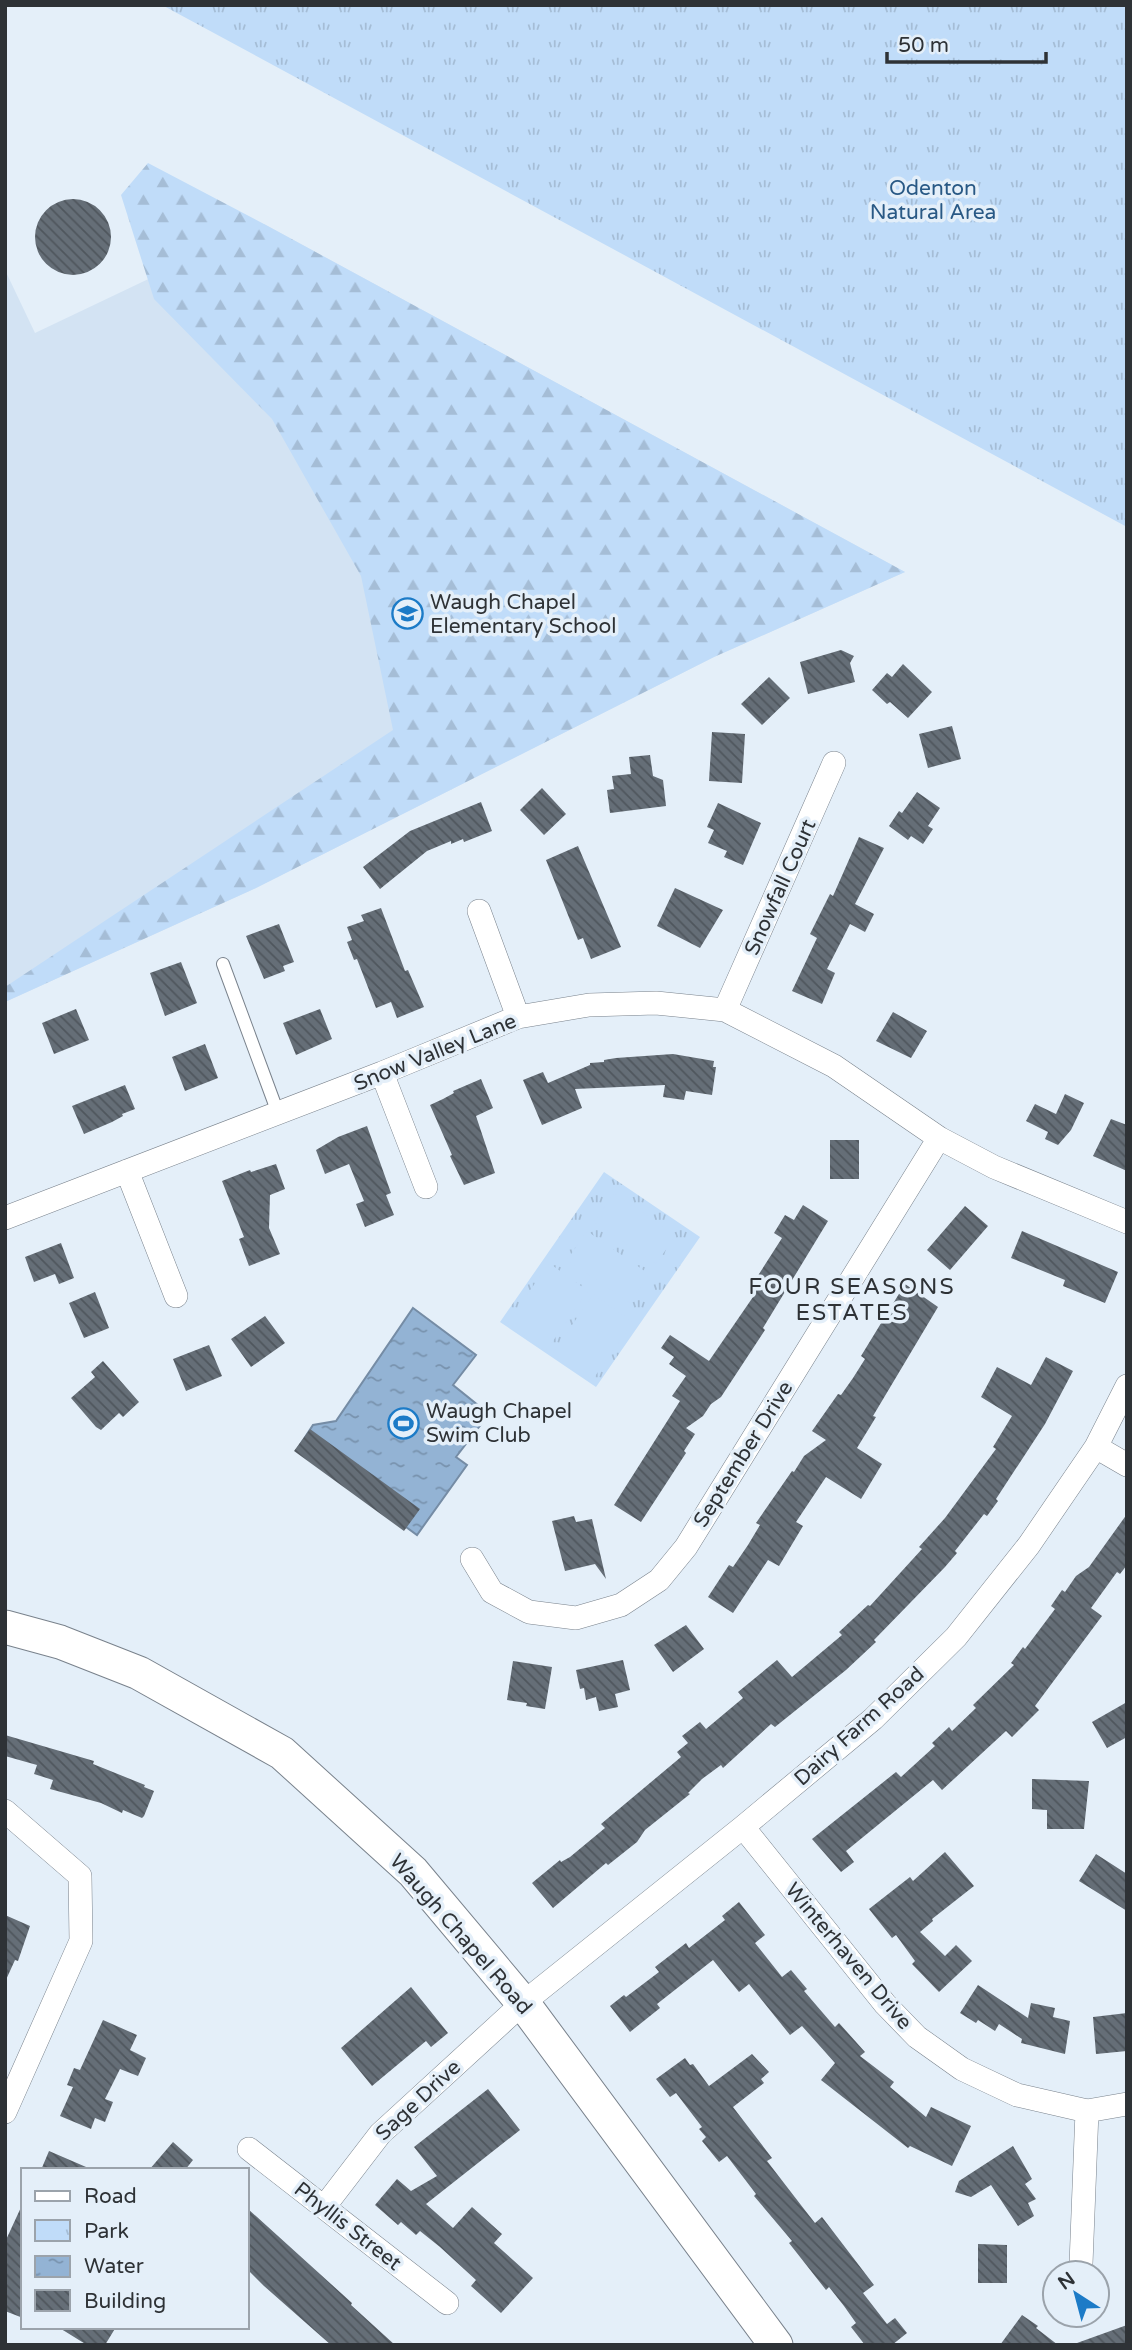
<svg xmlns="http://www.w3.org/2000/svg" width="1132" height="2350" viewBox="0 0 1132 2350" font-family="'Varela Round',sans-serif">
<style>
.built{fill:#d3e3f3}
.forest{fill:url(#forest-firs)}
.park{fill:url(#park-tufts)}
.pitch{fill:#c0dcf9}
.water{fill:url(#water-ripples);stroke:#758ca5;stroke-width:2}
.building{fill:url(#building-back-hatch)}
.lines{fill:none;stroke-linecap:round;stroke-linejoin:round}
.lane-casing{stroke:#79828c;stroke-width:14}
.street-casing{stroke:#79828c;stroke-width:24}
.secondary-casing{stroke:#79828c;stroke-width:35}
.lane{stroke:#fff;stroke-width:12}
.street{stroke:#fff;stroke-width:23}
.secondary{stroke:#fff;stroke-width:33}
.labels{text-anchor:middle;stroke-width:7;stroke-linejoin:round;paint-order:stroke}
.park-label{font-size:21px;fill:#295985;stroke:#e4eff9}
.poi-label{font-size:21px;fill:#2e3236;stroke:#e4eff9;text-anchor:start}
.street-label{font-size:21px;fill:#2e3236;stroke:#e4eff9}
.neighbourhood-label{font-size:23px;letter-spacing:2px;fill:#2e3236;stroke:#e4eff9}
</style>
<defs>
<pattern id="forest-firs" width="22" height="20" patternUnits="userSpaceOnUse" patternTransform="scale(1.75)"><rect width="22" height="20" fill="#c0dcf9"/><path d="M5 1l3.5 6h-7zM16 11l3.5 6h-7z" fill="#a5bdd6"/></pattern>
<pattern id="park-tufts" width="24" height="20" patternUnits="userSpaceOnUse" patternTransform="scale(1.75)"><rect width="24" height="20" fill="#c0dcf9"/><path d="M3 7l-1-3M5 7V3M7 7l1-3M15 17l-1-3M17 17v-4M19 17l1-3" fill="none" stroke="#a5bdd6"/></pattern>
<pattern id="water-ripples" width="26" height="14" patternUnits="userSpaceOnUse" patternTransform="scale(1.75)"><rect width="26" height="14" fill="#93b3d4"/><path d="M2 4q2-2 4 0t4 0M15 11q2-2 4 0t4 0" fill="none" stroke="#7892ad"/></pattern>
<pattern id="building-back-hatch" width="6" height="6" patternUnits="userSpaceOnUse" patternTransform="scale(1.75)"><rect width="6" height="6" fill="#656e77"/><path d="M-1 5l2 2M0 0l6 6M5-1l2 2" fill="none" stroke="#4f565d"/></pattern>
</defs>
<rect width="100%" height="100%" fill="#e4eff9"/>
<!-- built -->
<path class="built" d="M264 224 905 572 714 657 256 888 5 1002V270L35 333Z"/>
<!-- forest -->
<path class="forest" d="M148 163 264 224 905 572 714 657 256 888 5 1002V987L393 730 361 576 272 419 154 299 121 195Z"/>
<!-- park -->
<path class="park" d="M162 5H1127V527Z
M604 1172 700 1237 596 1387 500 1322Z"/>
<!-- pitch -->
<path class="pitch" d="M614 1193 676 1235 656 1264 594 1222Z
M587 1231 649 1274 630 1303 567 1260Z
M549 1263 588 1291 546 1351 507 1324Z
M593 1294 633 1322 591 1382 552 1355Z"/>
<!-- water -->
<path class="water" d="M413 1308 476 1355 453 1385 489 1414 456 1457 467 1465 417 1535 298 1448 313 1425 336 1421Z"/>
<!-- building -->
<path class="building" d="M35 237a38 38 0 1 1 76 0a38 38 0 1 1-76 0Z
M841 650 854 656 850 663 855 682 808 694 800 662Z
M903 664 932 692 908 718 890 702 887 704 872 690 887 673 892 677Z
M769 677 790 698 762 725 741 704Z
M952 726 961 759 928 768 919 734Z
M712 732 745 734 742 783 709 781Z
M650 755 653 776 663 780 666 806 610 813 607 790 614 789 612 776 631 774 629 757Z
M542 788 566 814 544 835 520 810Z
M917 792 940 808 928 826 933 829 923 844 911 836 908 840 889 826 899 811 902 813Z
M481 802 492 831 464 842 463 839 451 844V841L427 851 380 889 363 867 410 831Z
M718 803 761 823 743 865 724 857 727 851 708 843 714 830 707 827Z
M859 837 884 848 855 904 874 914 865 932 850 924 827 969 835 973 822 1004 792 991 817 938 810 934 830 894 833 896Z
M578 846 621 947 591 959 583 938 578 940 546 860Z
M675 888 723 910 700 948 657 926Z
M381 908 405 971 408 970 424 1007 397 1018 391 1002 376 1008 357 959 354 960 347 942 352 940 347 927 364 921 361 915Z
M279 924 294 962 283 966 285 971 264 979 246 936Z
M181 962 197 1003 165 1016 150 973Z
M76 1009 89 1040 54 1054 42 1023Z
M320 1009 332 1039 296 1055 283 1023Z
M893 1012 927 1031 911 1058 876 1041Z
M205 1044 218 1078 185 1091 172 1057Z
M673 1054 714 1061 713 1067H716L712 1095 686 1091 684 1100 663 1097 665 1085 575 1089 582 1108 542 1125 523 1080 543 1072 548 1083 590 1065V1063L604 1062V1060L616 1058Z
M481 1079 493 1108 476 1116 495 1173 464 1185 450 1156 452 1155 430 1105 443 1099 454 1093 453 1091Z
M125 1085 135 1109 122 1114 123 1116 112 1122 84 1134 72 1106Z
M1065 1094 1084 1103 1071 1130 1058 1145 1045 1139 1048 1132 1026 1121 1035 1104 1056 1114Z
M1111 1119 1127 1125V1171L1093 1156Z
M367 1126 391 1193 386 1195 394 1215 365 1227 356 1204 364 1201 349 1164 325 1174 316 1150 338 1137Z
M830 1140H859V1179H830Z
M276 1164 285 1189 270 1195 269 1228 280 1254 249 1266 239 1239 244 1237 222 1181 250 1170 251 1172Z
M803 1205 828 1221 763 1328 765 1330 721 1397 711 1404 703 1416 686 1428 695 1434 684 1451 686 1453 641 1522 614 1505 680 1401 672 1396 686 1376 669 1364 674 1357 661 1348 670 1335 709 1361 753 1297 749 1294 754 1286 752 1285 782 1238 774 1233 785 1215 794 1220Z
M965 1206 988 1226 950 1270 927 1250Z
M1022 1231 1118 1272 1105 1303 1063 1286 1065 1280 1011 1258Z
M61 1243 74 1278 59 1284 55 1274 34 1282 25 1257Z
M905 1284 938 1307 873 1416 876 1417 857 1448 882 1464 861 1499 826 1477 796 1522 803 1526 779 1566 768 1560 733 1613 708 1597 729 1565 733 1567 748 1545 760 1525 756 1523 792 1471 794 1472 804 1456 826 1440 812 1431 838 1394 841 1395 853 1378 865 1359 861 1356Z
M95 1292 109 1328 84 1338 69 1303Z
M265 1316 285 1343 251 1367 231 1339Z
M209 1345 222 1376 186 1391 173 1359Z
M1046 1357 1073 1371 1045 1424 996 1499 998 1501 987 1516 984 1514 955 1551 957 1553 945 1567 874 1640 876 1642 846 1670 775 1727 771 1724 723 1768 721 1765 702 1779 688 1793 690 1794 645 1830 637 1842 608 1865 606 1863 553 1908 532 1883 560 1860 561 1862 570 1857 605 1828 601 1824 681 1757 677 1752 688 1743 682 1736 700 1722 706 1729 743 1698 738 1692 777 1660 792 1677 842 1635 839 1632 868 1605 870 1606 922 1549 919 1547 945 1518 996 1449 993 1447 1012 1416 981 1397 997 1367 1031 1385Z
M103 1361 139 1402 123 1417 119 1413 101 1430 96 1427 71 1398 95 1377 91 1372Z
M310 1429 420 1509 404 1531 294 1451Z
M1127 1514V1565L1120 1574 1117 1572 1091 1608 1102 1616 1035 1706 1039 1710 1012 1737 1006 1731 942 1790 933 1780 846 1851 854 1862 841 1872 812 1839 896 1772 901 1777 935 1746 932 1743 949 1727 952 1731 976 1708 973 1705 1014 1665 1011 1663 1023 1647 1025 1649 1055 1609 1051 1606 1062 1590 1065 1592 1076 1576 1089 1567Z
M574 1516 576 1522 592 1519 606 1579 595 1564 565 1571 552 1521Z
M686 1625 704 1649 673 1672 654 1645Z
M623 1660 630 1690 615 1694 618 1707 599 1711 596 1697 586 1700 584 1688 580 1689 576 1670Z
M513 1661 552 1667 545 1709 526 1706 527 1703 507 1700Z
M1127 1702V1737L1107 1748 1092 1722Z
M5 1735 94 1761 93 1764 145 1785 144 1787 154 1791 144 1816 142 1818 123 1810 122 1813 101 1803 50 1789 53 1780 34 1774 37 1765 5 1756Z
M1032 1779 1089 1781 1084 1829H1047V1810L1032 1809Z
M945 1852 974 1886 932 1919 933 1921 920 1932 945 1956 956 1945 972 1961 939 1992 912 1964 915 1961 896 1935 892 1938 869 1909 910 1877 913 1881Z
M1096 1854 1127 1874V1911L1079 1881Z
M739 1902 765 1935 755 1943 782 1977 791 1970 807 1989 804 1991 835 2027 839 2023 865 2052 860 2056 894 2082 890 2087 926 2117 931 2107 971 2126 952 2166 910 2146 908 2148 821 2080 835 2063 802 2026 790 2035 749 1984 739 1992 713 1960 657 2004 660 2008 630 2032 610 2006 624 1995 626 1997 659 1972 655 1967 686 1943 689 1948 725 1920 722 1916Z
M5 1915 30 1926 18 1961 15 1960 5 1982Z
M978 1985 1028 2018 1031 2003 1055 2008 1053 2017 1070 2021 1065 2054 1021 2043 1022 2039 999 2024 995 2031 978 2020 976 2023 960 2013Z
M411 1987 448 2033 431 2047 426 2041 372 2086 341 2048Z
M1127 2013V2051L1096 2054 1093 2017Z
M103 2020 137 2035 130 2050 146 2058 138 2076 120 2069 105 2099 113 2102 105 2122 95 2118 91 2129 60 2116 73 2087 67 2085 74 2068 80 2070Z
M752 2054 769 2072 761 2079 764 2083 733 2107 772 2158 767 2161 804 2209 815 2223 822 2217 874 2285 863 2293 887 2324 895 2318 907 2333 892 2345H865L851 2327 856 2323 844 2306 829 2287 826 2290 789 2243 792 2241 754 2196 756 2194 727 2156 719 2162 702 2141 706 2137 699 2129 702 2127 676 2093 670 2097 656 2079 685 2058 690 2065 693 2064 709 2086Z
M488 2089 520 2130 426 2204 453 2228 472 2207 502 2234 494 2243 533 2278 501 2313 471 2286 476 2280 440 2247 420 2231 416 2235 401 2222 398 2225 375 2205 397 2179 411 2191 437 2176 414 2147Z
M173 2142 193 2160 185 2170H149Z
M1013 2146 1032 2179 1025 2184 1036 2199 1028 2203 1034 2216 1018 2226 991 2185 971 2197 955 2192 959 2181Z
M49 2151 93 2170H41Z
M23 2203V2318L5 2311V2242Z
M247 2208 352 2303 351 2305 395 2345H331L264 2286 247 2269Z
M978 2244 1007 2245V2283H978Z
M1022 2315 1038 2326 1036 2328 1058 2345H1000Z
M1127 2325V2345H1078L1077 2343Z
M58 2327H116L105 2345H87Z"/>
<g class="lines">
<defs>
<path id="lane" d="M223 964 278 1113"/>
<path id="street" d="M479 911 518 1017
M725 1010 834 763
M382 1073 426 1187
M127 1171 176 1296
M5 1218 382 1073 518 1017 589 1005 656 1003 725 1010 834 1066 939 1138 994 1167 1127 1222
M1096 1447 1127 1465
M472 1559 492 1592 529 1612 576 1618 621 1605 659 1580 686 1547 939 1138
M5 1811 80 1876 81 1941 5 2112
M743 1827 885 2004 917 2037 962 2069 1017 2095 1087 2111 1127 2104
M249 2149 447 2303
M324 2207 380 2134 523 2003 743 1827 873 1719 956 1637 1029 1545 1096 1447 1127 1386
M1081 2264 1087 2111"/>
<path id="secondary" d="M5 1627 60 1642 139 1673 282 1753 413 1872 523 2003 776 2345"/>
</defs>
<!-- lane casing -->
<use href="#lane" class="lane-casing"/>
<!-- street casing -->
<use href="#street" class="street-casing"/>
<!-- secondary casing -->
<use href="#secondary" class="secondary-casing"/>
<!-- lane -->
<use href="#lane" class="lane"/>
<!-- street -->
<use href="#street" class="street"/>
<!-- secondary -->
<use href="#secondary" class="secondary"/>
</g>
<!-- icons -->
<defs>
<symbol id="school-ring" viewBox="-11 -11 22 22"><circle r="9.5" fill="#e4eff9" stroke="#1c7bc7" stroke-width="1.5"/><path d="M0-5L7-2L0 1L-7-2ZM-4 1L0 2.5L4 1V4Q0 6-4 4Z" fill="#1c7bc7"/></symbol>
<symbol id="stadium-ring" viewBox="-11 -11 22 22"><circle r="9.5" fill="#e4eff9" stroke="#1c7bc7" stroke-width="1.5"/><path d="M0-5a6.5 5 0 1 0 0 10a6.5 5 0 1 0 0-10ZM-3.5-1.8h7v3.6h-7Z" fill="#1c7bc7"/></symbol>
</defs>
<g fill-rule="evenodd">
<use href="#school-ring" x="390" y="596" width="35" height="35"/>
<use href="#stadium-ring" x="386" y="1406" width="35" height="35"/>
</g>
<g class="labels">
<!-- park labels -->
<g class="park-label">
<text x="933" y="195">Odenton<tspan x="933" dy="24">Natural Area</tspan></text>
</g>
<!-- poi labels -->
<g class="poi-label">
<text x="430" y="609">Waugh Chapel<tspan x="430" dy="24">Elementary School</tspan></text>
<text x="426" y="1418">Waugh Chapel<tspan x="426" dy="24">Swim Club</tspan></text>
</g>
<!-- street labels -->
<g class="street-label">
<text transform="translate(780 887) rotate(-66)" y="7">Snowfall Court</text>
<text transform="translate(435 1052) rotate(-22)" y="7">Snow Valley Lane</text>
<text transform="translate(743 1454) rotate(-58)" y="7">September Drive</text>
<text transform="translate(859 1726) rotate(-42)" y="7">Dairy Farm Road</text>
<text transform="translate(461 1934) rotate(49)" y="7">Waugh Chapel Road</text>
<text transform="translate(849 1956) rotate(50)" y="7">Winterhaven Drive</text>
<text transform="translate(418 2100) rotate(-43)" y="7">Sage Drive</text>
<text transform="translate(348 2226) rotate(38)" y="7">Phyllis Street</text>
</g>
<!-- neighbourhood labels -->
<g class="neighbourhood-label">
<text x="852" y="1294">FOUR SEASONS<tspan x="852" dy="26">ESTATES</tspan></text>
</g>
</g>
<!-- border -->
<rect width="1132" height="2350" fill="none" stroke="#2e3236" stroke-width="14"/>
<!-- legend -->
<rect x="21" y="2168" width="228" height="161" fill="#e4eff9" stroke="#9ba3ab" stroke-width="2"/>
<rect x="35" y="2191" width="35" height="10" fill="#ffffff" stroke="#9ba3ab" stroke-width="2"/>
<text x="84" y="2203" font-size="21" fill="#2e3236">Road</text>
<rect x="35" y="2220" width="35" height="21" fill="url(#park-tufts)" stroke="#9ba3ab" stroke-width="2"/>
<text x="84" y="2238" font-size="21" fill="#2e3236">Park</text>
<rect x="35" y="2256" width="35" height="21" fill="url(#water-ripples)" stroke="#9ba3ab" stroke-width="2"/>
<text x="84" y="2273" font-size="21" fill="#2e3236">Water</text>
<rect x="35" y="2290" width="35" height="21" fill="url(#building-back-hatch)" stroke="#9ba3ab" stroke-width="2"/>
<text x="84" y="2308" font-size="21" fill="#2e3236">Building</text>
<!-- north arrow -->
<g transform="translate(1076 2294) rotate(324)"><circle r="33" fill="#e4eff9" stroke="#9ba3ab" stroke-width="2"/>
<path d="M0-5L12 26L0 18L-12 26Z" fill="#1c7bc7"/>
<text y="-10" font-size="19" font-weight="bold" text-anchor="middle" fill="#2e3236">N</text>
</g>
<!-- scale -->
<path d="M887 52v10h159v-10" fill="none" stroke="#2e3236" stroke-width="3.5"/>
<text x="898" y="52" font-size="21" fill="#2e3236" stroke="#e4eff9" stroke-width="5" paint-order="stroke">50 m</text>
</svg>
